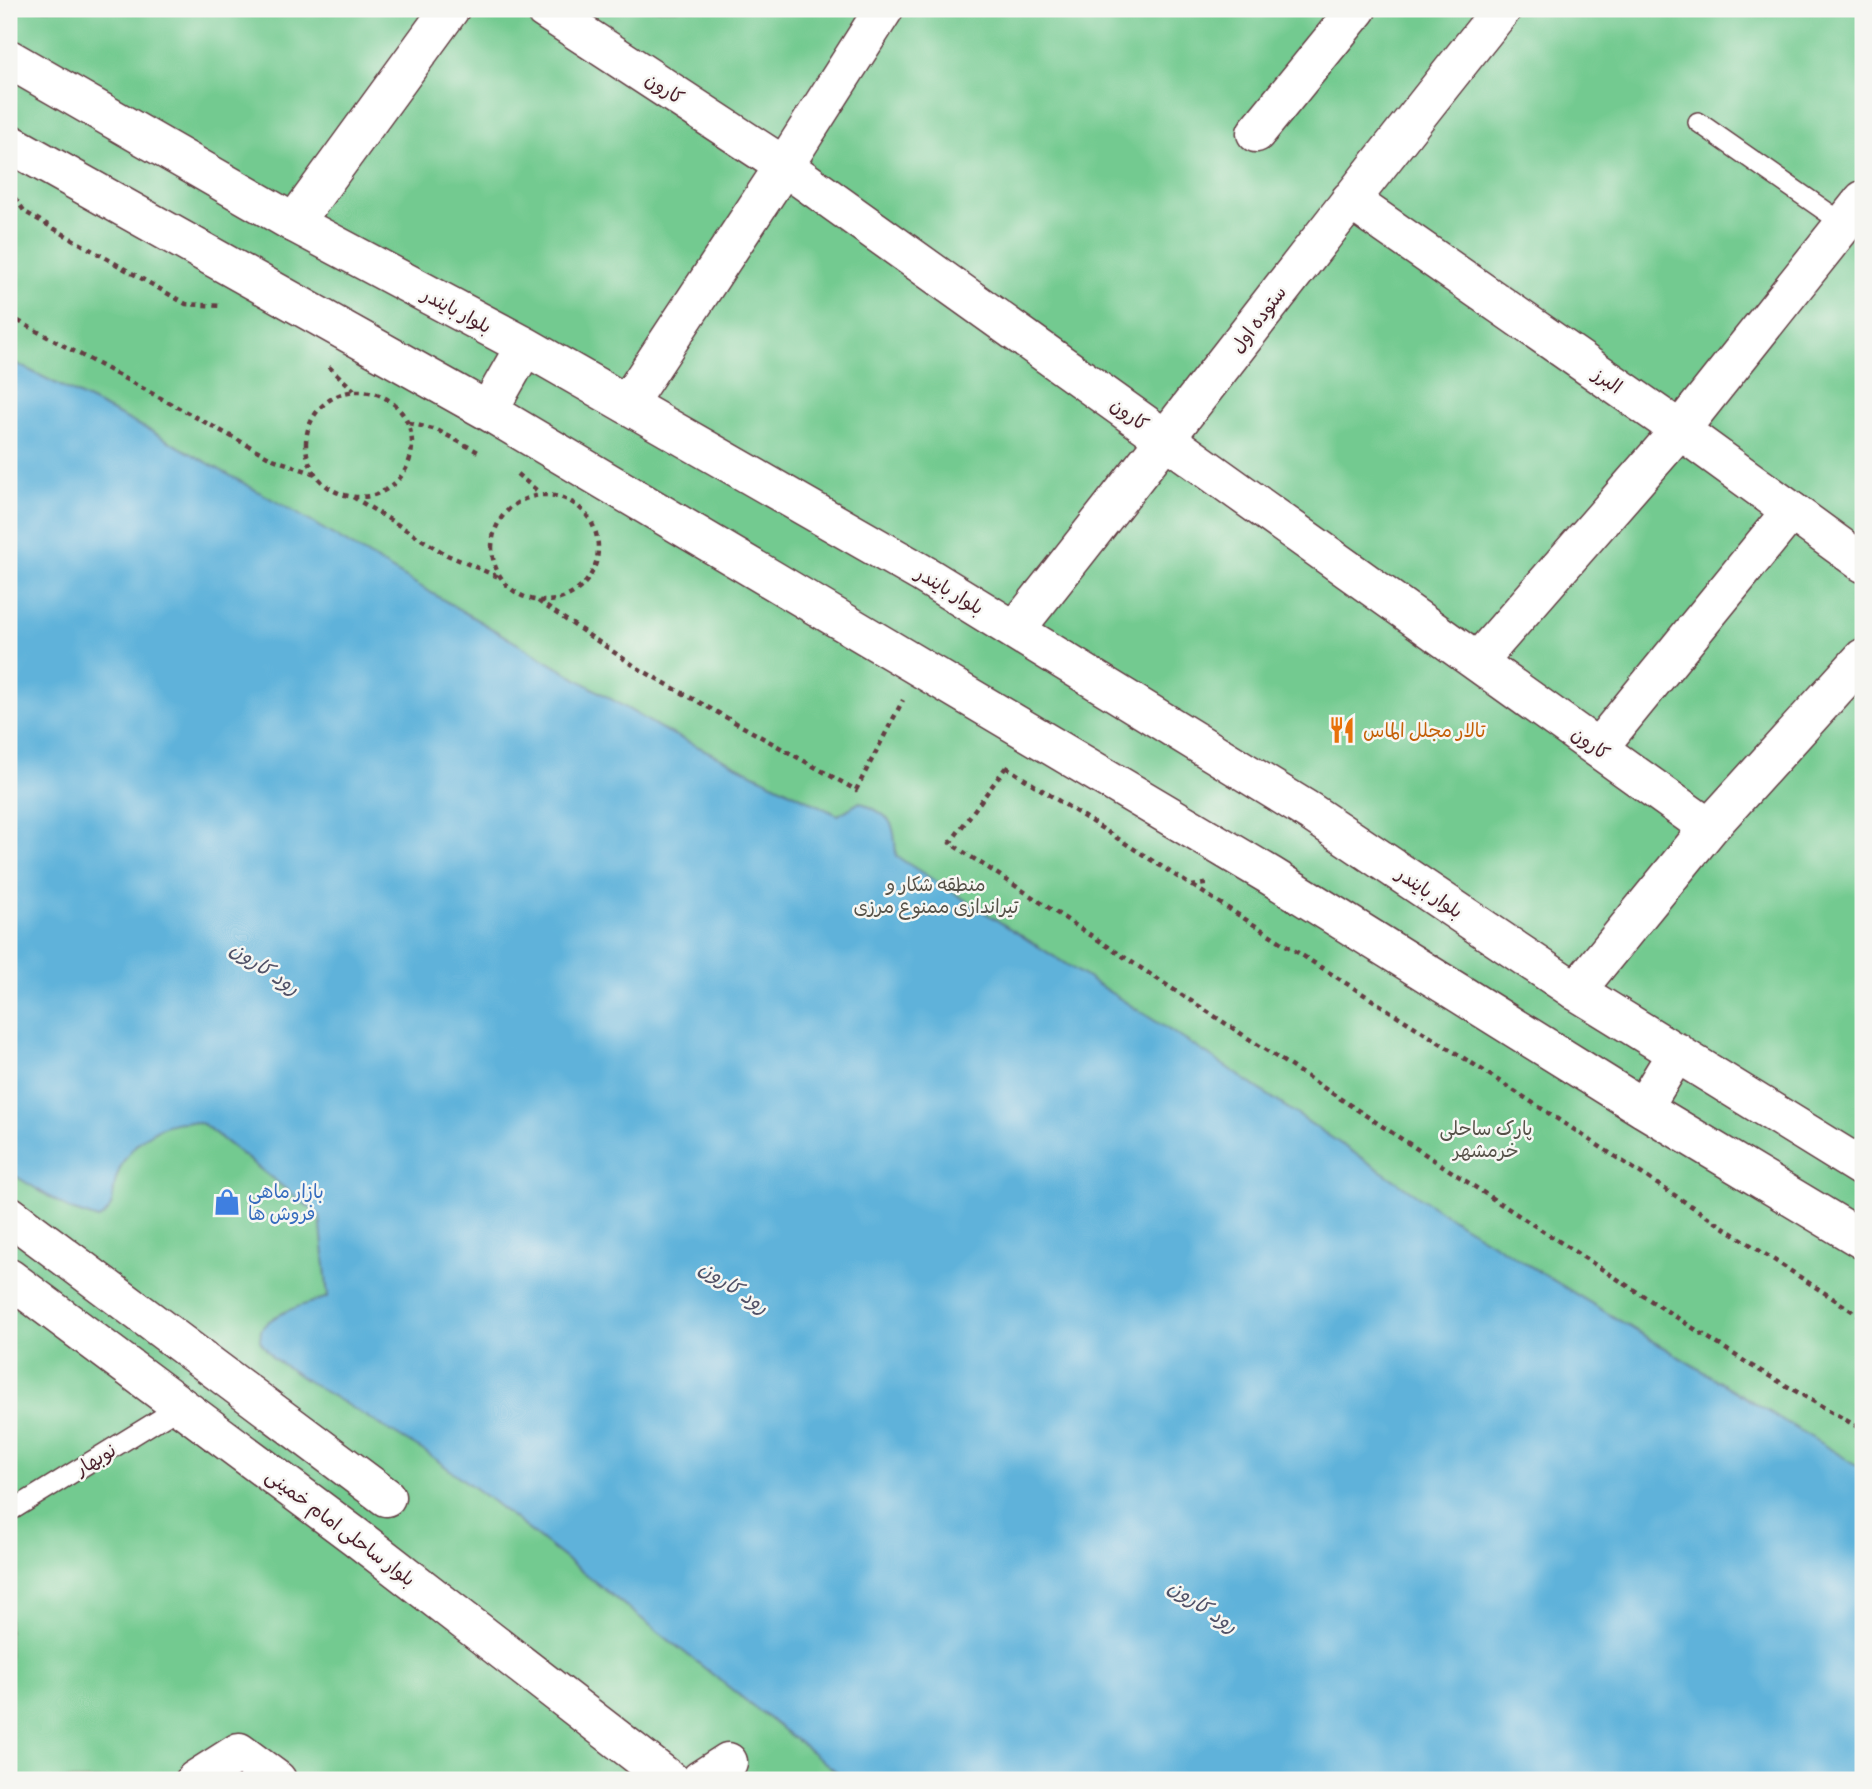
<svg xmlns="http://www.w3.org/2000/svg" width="1872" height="1789" viewBox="0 0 1872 1789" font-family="Pangolin,'Playpen Sans Arabic',sans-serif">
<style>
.green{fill:#73ca90;stroke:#5e745e;stroke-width:2}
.water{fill:#5eb2da;stroke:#546882;stroke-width:2}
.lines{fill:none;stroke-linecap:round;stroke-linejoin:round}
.service-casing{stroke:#633c42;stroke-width:22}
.minor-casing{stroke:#633c42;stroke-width:41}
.tertiary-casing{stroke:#633c42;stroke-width:41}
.secondary-casing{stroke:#633c42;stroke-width:41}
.path{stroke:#633c42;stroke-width:4.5;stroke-dasharray:5 5;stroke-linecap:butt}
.service{stroke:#fff;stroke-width:19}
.minor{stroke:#fff;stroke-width:38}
.tertiary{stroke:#fff;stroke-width:38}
.secondary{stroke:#fff;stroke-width:38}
.labels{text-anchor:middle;stroke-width:5;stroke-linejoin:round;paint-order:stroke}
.street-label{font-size:19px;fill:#4a1f2b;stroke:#f6f6f2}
.food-label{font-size:19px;fill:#c56008;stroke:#f6f6f2;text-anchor:start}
.park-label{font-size:19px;fill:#565249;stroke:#f6f6f2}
.shop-label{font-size:19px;fill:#366cbe;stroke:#f6f6f2;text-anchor:start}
.water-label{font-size:21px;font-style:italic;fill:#515268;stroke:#f6f6f2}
</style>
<rect width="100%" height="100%" fill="#f6f6f2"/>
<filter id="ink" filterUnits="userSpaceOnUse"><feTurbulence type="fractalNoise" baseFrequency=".0143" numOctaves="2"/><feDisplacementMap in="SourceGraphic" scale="14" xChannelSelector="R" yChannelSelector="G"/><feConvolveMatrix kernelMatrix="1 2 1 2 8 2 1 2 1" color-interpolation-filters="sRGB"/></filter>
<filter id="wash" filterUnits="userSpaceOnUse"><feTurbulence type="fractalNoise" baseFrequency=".00686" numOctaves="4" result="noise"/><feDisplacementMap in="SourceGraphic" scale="28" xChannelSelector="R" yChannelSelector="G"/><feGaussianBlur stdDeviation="1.57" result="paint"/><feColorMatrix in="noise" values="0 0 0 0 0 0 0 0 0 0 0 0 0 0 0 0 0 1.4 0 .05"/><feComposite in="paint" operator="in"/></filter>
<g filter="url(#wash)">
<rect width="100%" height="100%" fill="#f3e1c7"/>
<!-- green -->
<path class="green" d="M9 9H1863V1780H9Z"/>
<!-- water -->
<path class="water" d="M9 360 151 431 291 510 662 729 838 815 860 802C893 818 894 820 896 856L1207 1054 1448 1216 1863 1469V1780H847L488 1498 427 1453 307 1381 273 1358 260 1341C260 1340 261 1331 261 1330 271 1312 311 1303 328 1297L320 1216 203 1124C166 1114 129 1141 117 1176 111 1192 117 1211 98 1219L71 1210 9 1172Z"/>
</g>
<g filter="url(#ink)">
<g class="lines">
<defs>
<path id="service" d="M1698 122 1844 224
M9 1512 181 1406"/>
<path id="minor" d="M544 9 784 166 1709 828
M1256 133 1357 9
M294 223 450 9
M627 404 784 166 884 9
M1478 661 1680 430 1863 200
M1598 748 1791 511
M1576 991 1709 828 1863 658
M195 1780 239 1752 277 1780"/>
<path id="tertiary" d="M9 59 294 223 525 346 923 574 1310 812 1576 991 1863 1168
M9 143 488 411 1271 876 1643 1108 1863 1240
M1350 200 1680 430 1863 563
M488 411 525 346
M1015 630C1179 424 1337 214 1502 9
M1643 1108 1677 1052"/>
<path id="secondary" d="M9 1215 386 1497
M9 1278 356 1537 670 1780
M700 1780 728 1762"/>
</defs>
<!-- service casing -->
<use href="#service" class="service-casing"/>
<!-- minor casing -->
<use href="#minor" class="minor-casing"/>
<!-- tertiary casing -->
<use href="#tertiary" class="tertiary-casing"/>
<!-- secondary casing -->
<use href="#secondary" class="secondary-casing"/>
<!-- path -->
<path class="path" d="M9 190 25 212 186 304 221 306
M9 316 273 459 315 474
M329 367 354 390
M306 444a53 53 0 1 1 106 0a53 53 0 1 1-106 0Z
M409 423 437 430 482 454
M517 474 540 493
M492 548a53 53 0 1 1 106 0a53 53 0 1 1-106 0Z
M353 497 447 555 501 578
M538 601 636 667 856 790 903 700
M1006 767 950 843 1501 1204 1752 1366 1863 1430
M1006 767 1192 886 1211 883
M1193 886 1470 1062 1863 1318"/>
<!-- service -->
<use href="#service" class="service"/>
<!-- minor -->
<use href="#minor" class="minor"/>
<!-- tertiary -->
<use href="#tertiary" class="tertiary"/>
<!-- secondary -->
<use href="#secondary" class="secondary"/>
</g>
</g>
<!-- icons -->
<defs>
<symbol id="restaurant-bare" viewBox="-9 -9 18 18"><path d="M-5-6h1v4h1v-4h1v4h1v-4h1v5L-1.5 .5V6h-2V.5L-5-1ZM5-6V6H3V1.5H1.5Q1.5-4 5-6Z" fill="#e8710a" stroke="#f6f6f2" stroke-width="2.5" paint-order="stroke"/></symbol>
<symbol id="shop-bare" viewBox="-9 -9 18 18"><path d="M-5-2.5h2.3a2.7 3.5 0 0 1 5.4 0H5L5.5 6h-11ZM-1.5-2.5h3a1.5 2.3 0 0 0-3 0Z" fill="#3f7fe0" stroke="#f6f6f2" stroke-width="2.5" paint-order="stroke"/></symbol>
</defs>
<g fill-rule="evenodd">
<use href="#restaurant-bare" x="1323" y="711" width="38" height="38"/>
<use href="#shop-bare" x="208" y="1183" width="38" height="38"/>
</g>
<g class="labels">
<!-- street labels -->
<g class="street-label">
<text transform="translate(665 88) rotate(33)" y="7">کارون</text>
<text transform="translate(457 310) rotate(28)" y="7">بلوار بایندر</text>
<text transform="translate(1258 319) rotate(-53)" y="7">ستوده اول</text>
<text transform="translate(1608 380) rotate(35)" y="7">البرز</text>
<text transform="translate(1130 414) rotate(36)" y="7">کارون</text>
<text transform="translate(950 590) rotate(31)" y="7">بلوار بایندر</text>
<text transform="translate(1591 743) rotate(36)" y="7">کارون</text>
<text transform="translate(1430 892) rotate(34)" y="7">بلوار بایندر</text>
<text transform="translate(95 1459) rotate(-31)" y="7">نوبهار</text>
<text transform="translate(341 1527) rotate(37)" y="7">بلوار ساحلی امام خمینی</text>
</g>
<!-- food labels -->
<g class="food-label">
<text x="1363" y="737">تالار مجلل الماس</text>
</g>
<!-- park labels -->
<g class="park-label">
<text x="936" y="891">منطقه شکار و<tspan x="936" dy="22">تیراندازی ممنوع مرزی</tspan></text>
<text x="1486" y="1135">پارک ساحلی<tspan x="1486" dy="22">خرمشهر</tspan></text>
</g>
<!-- shop labels -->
<g class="shop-label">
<text x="248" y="1198">بازار ماهی<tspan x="248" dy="22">فروش ها</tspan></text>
</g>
<!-- water labels -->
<g class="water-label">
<text transform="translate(265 968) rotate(34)" y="7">رود کارون</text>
<text transform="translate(734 1287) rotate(34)" y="7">رود کارون</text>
<text transform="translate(1203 1606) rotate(34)" y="7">رود کارون</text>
</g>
</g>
<!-- margin -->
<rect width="1872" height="1789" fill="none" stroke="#f6f6f2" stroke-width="35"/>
</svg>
